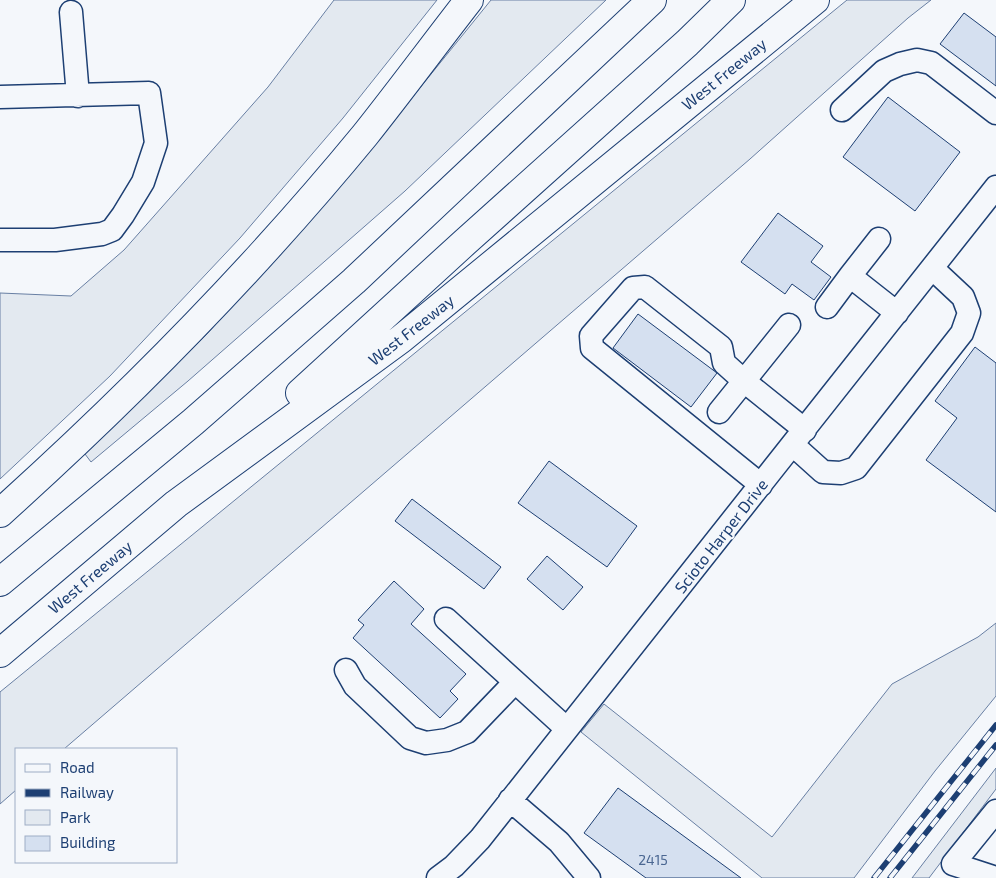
<svg xmlns="http://www.w3.org/2000/svg" width="996" height="878" viewBox="0 0 996 878" font-family="'Exo 2',sans-serif">
<style>
.green{fill:#e3e9f0;stroke:#687fa3}
.building{fill:#d5e0f0;stroke:#1d3f73}
.lines{fill:none;stroke-linecap:round;stroke-linejoin:round}
.minor-casing{stroke:#1d3f73;stroke-width:25}
.highway-casing{stroke:#1d3f73;stroke-width:30}
.minor{stroke:#f4f7fb;stroke-width:22}
.highway{stroke:#f4f7fb;stroke-width:28}
.rail-casing{stroke:#1d3f73;stroke-width:5.5}
.rail{stroke:#f4f7fb;stroke-width:4;stroke-dasharray:11;stroke-linecap:butt}
.labels{text-anchor:middle;stroke-width:4;stroke-linejoin:round;paint-order:stroke}
.number-label{font-size:14px;fill:#4b6792}
.street-label{font-size:16px;fill:#1d3f73;stroke:#f4f7fb}
</style>
<rect width="100%" height="100%" fill="#f4f7fb"/>
<!-- green -->
<path class="green" d="M334 0H437L343 118 240 238 110 376 0 479V293L71 296 124 250 268 87Z
M491 0H606L405 191 188 381 91 462 85 454 205 336 309 222 372 147Z
M847 0H931L908 18 750 159 64 749H16V790L0 804V692Z
M996 623V696L935 771 854 878H762L581 732 604 704 772 837 892 684 978 637Z
M996 768V789L929 878H912Z"/>
<!-- building -->
<path class="building" d="M964 13 996 37V86L940 44Z
M888 97 960 152 915 211 843 157Z
M778 213 823 246 811 262 831 277 814 300 792 284 785 294 741 262Z
M638 314 717 373 691 407 613 348Z
M975 347 996 363V512L926 460 957 418 935 401Z
M549 461 637 526 607 567 518 503Z
M412 499 501 567 484 589 395 521Z
M547 556 583 587 563 610 527 579Z
M394 581 424 609 411 624 466 674 450 691 458 699 440 718 353 638 364 625 358 620Z
M618 788 741 878H646L584 833Z"/>
<g class="lines">
<defs>
<path id="minor" d="M71 12 78 96
M0 97 149 93 156 143 143 182 123 215 112 230 102 234 55 240H0
M842 110 884 71 900 64 917 60 931 63 996 113
M879 239 850 276 897 313
M827 307 850 276
M789 325 744 381 805 430
M719 412 744 381 724 363 721 347 645 287 633 288 591 336 592 348 761 485
M793 445 823 472 841 473 856 468 962 333 969 313 963 297 932 268
M446 619 567 729
M346 670 355 686 410 738 426 743 447 740 467 732 515 682
M510 800 559 842 589 878
M438 878 454 866 480 839 996 187
M996 878 953 864 996 811"/>
<path id="highway" d="M300 393 464 243 687 43 731 0
M0 513C130 396 254 270 365 135 400 91 434 45 469 0
M0 582 193 422 354 281 652 0
M0 653 176 504 401 339 815 0"/>
</defs>
<!-- minor casing -->
<use href="#minor" class="minor-casing"/>
<!-- highway casing -->
<use href="#highway" class="highway-casing"/>
<!-- minor -->
<use href="#minor" class="minor"/>
<!-- highway -->
<use href="#highway" class="highway"/>
<defs>
<path id="rail" d="M874 878 996 725
M890 878 996 745"/>
</defs>
<!-- rail casing -->
<use href="#rail" class="rail-casing"/>
<!-- rail -->
<use href="#rail" class="rail"/>
</g>
<g class="labels">
<!-- number labels -->
<g class="number-label">
<text x="653" y="865">2415</text>
</g>
<!-- street labels -->
<g class="street-label">
<text transform="translate(724 74) rotate(-39)" y="6">West Freeway</text>
<text transform="translate(411 330) rotate(-38)" y="6">West Freeway</text>
<text transform="translate(721 536) rotate(-52)" y="6">Scioto Harper Drive</text>
<text transform="translate(90 577) rotate(-40)" y="6">West Freeway</text>
</g>
</g>
<!-- legend -->
<rect x="15" y="748" width="162" height="115" fill="#f4f7fb" stroke="#9eadc5"/>
<rect x="25" y="764" width="25" height="8" fill="#f4f7fb" stroke="#9eadc5"/>
<text x="60" y="773" font-size="15" fill="#1d3f73">Road</text>
<rect x="25" y="789" width="25" height="8" fill="#1d3f73" stroke="#9eadc5"/>
<text x="60" y="798" font-size="15" fill="#1d3f73">Railway</text>
<rect x="25" y="810" width="25" height="15" fill="#e3e9f0" stroke="#9eadc5"/>
<text x="60" y="823" font-size="15" fill="#1d3f73">Park</text>
<rect x="25" y="836" width="25" height="15" fill="#d5e0f0" stroke="#9eadc5"/>
<text x="60" y="848" font-size="15" fill="#1d3f73">Building</text>
</svg>
